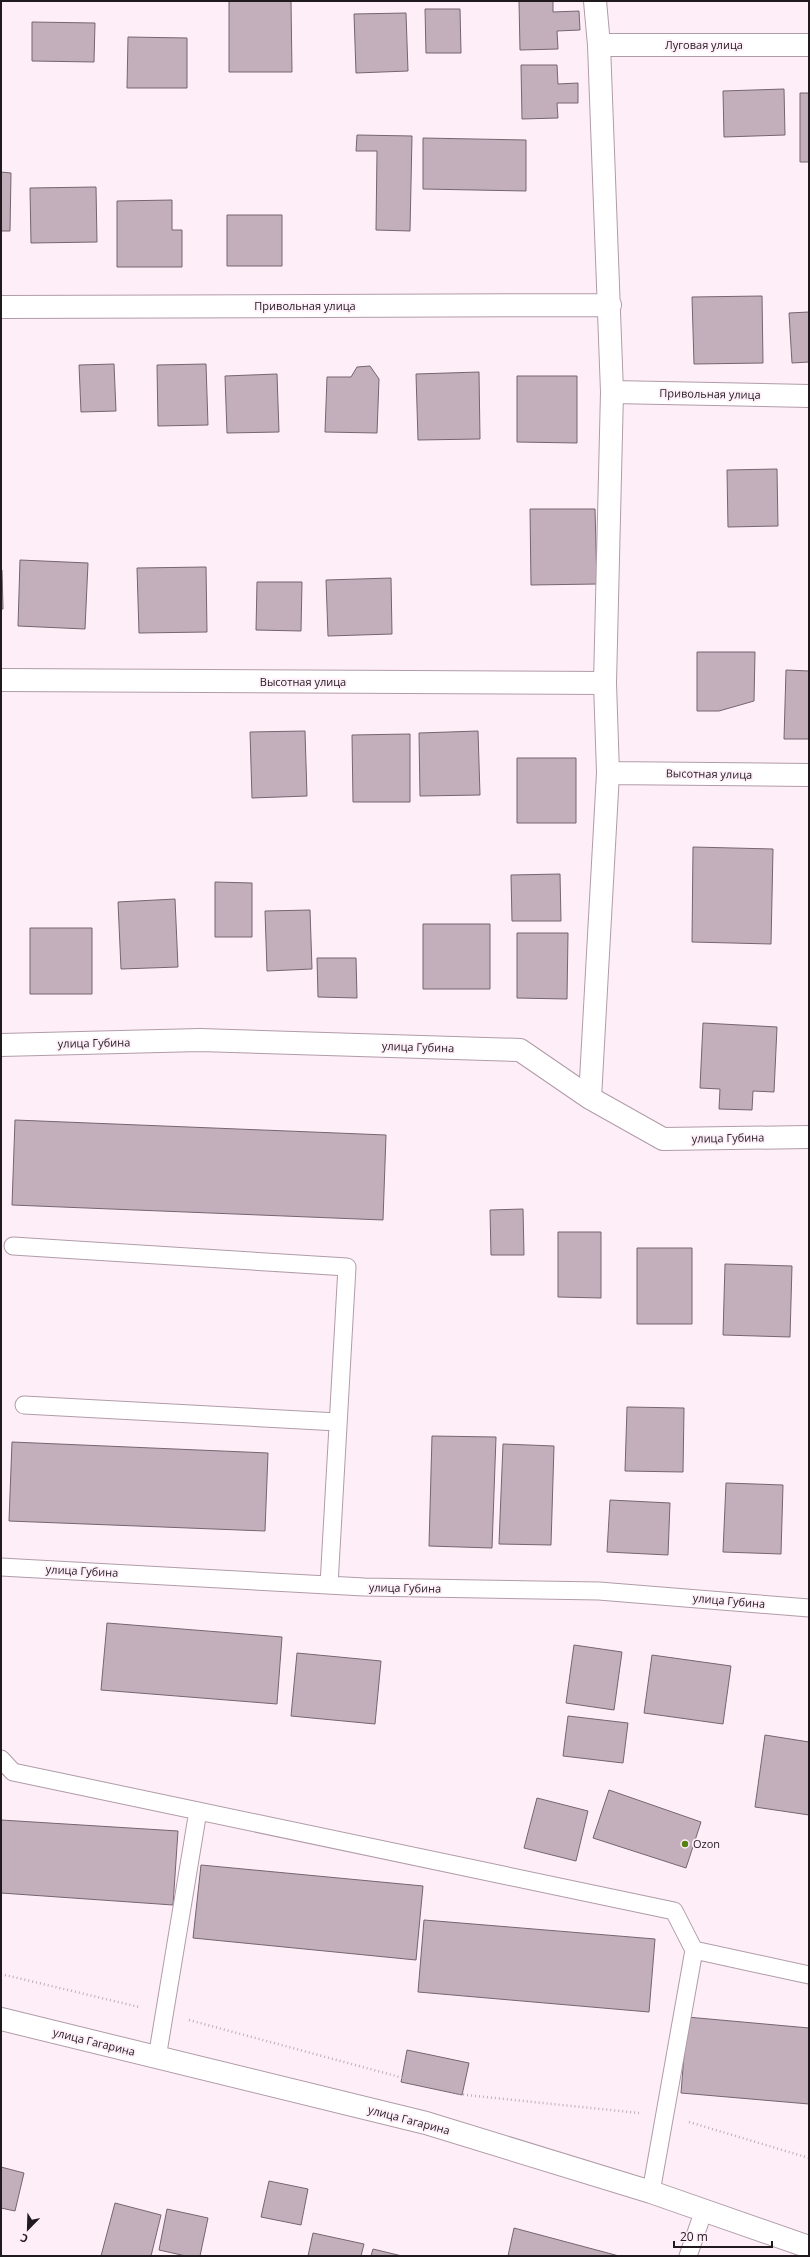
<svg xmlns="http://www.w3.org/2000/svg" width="810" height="2257" viewBox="0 0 810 2257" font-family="'Open Sans',sans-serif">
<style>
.building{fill:#c2afbb;stroke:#766570}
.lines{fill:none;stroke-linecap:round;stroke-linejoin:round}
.service-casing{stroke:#b09ca8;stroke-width:19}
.minor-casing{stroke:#b09ca8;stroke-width:24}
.tertiary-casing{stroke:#b09ca8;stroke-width:24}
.path{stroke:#bbaeb6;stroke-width:2.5;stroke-dasharray:1 3;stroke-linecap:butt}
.service{stroke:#fff;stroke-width:17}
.minor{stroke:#fff;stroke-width:22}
.tertiary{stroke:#fff;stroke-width:22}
.poi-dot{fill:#558312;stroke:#feeef8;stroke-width:1.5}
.labels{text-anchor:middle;stroke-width:3.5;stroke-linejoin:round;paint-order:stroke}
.street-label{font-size:11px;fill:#20191d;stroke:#feeef8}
.poi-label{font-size:11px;fill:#20191d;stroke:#feeef8;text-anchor:start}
</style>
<rect width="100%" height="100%" fill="#feeef8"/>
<!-- building -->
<path class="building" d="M229 1H291L292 72H229Z
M519 1H553V12L579 11 580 30 557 31 558 49 520 50Z
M425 9H460L461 53H426Z
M406 13 408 71 356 73 354 14Z
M32 22 95 23 94 62 32 61Z
M128 37 187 38V88H127Z
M521 65H557L558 84 578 83V103H557L558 118 522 119Z
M784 89 785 135 724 137 723 91Z
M800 93H809V162H800Z
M357 135 412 136 410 231 376 230 377 151H356Z
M423 138 526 140V191L423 189Z
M1 172 11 173 10 231H1Z
M96 187 97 242 31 243 30 188Z
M172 200V230H182V267H117V201Z
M227 215H282V266H227Z
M762 296 763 363 694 364 692 297Z
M809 312V362L792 363 789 313Z
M114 364 116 411 81 412 79 365Z
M206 364 208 425 158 426 157 365Z
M370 366 379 379 377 433 325 432 327 377H351L357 367Z
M479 372 480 439 418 440 416 374Z
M277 374 279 432 227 433 225 376Z
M517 376H577V443L517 442Z
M777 469 778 526 728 527 727 470Z
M530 509H595L597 584 531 585Z
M20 560 88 563 85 629 18 626Z
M206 567 207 632 139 633 137 568Z
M1 570H2L3 609H1Z
M391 578 392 634 328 636 326 580Z
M257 582H302L301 631 256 630Z
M697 652H755L754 701 719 711H697Z
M786 670 809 671V739H784Z
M305 731 307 796 252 798 250 732Z
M478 731 480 795 420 796 419 733Z
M410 734V802H353L352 735Z
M517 758H576V823H517Z
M693 847 773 849 771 944 692 942Z
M560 874 561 921H512L511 875Z
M215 882 252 883V937H215Z
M175 899 178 967 121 969 118 902Z
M310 910 312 969 267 971 265 911Z
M423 924H490V989H423Z
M30 928H92V994H30Z
M517 933H568L567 999 517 998Z
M317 958H356L357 998 318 997Z
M703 1023 777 1027 774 1092 753 1091 752 1110 719 1109 720 1089 700 1088Z
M15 1120 386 1135 383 1220 12 1205Z
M523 1209 524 1255H491L490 1210Z
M558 1232H601V1298L558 1297Z
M637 1248H692V1324H637Z
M725 1264 792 1266 790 1337 723 1335Z
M627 1407 684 1408 683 1472 625 1471Z
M432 1436 496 1437 492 1548 429 1546Z
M12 1442 268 1453 265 1531 9 1521Z
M503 1444 554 1446 551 1545 499 1544Z
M726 1483 783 1485 781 1554 723 1552Z
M610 1500 670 1503 668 1555 607 1552Z
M107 1623 282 1637 277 1704 101 1690Z
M574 1645 622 1652 614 1710 566 1703Z
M297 1653 381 1661 375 1724 291 1716Z
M652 1655 731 1666 723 1724 644 1713Z
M568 1716 628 1723 623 1763 563 1756Z
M765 1735 809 1742V1815L755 1807Z
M609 1790 701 1822 686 1868 593 1838Z
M537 1798 588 1811 576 1861 524 1848Z
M1 1820 178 1831 173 1905 1 1893Z
M201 1865 423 1886 416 1960 193 1938Z
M424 1920 655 1939 649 2012 418 1992Z
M687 2017 809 2028V2104L681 2093Z
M407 2050 469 2063 462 2095 401 2082Z
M1 2167 24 2173 15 2211 1 2208Z
M269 2181 308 2189 301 2225 261 2217Z
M115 2203 161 2215 151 2256H101Z
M167 2209 208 2218 200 2256H186L159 2250Z
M514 2228 619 2256H508Z
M313 2233 364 2244 361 2256H308Z
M373 2249 402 2256H371Z"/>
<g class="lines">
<defs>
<path id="service" d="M13 1246 347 1267 329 1585
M24 1405 338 1422
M1 1567 364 1587 599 1591 809 1608
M1 1759 13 1772 674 1911 694 1950 809 1975
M157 2058 198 1811
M651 2192 694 1950
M688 2256 704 2210"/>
<path id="minor" d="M599 45H809
M1 307 610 305
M612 392 809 396
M1 680 605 683
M608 773 809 775
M1 1045 200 1040 520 1050 590 1098 663 1139 809 1137
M590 1098 608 773 605 683 612 392 599 45 595 1"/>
<path id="tertiary" d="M1 2019 426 2123 651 2192 809 2247"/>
</defs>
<!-- service casing -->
<use href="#service" class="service-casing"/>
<!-- minor casing -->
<use href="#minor" class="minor-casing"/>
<!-- tertiary casing -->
<use href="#tertiary" class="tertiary-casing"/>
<!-- path -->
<path class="path" d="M1 1974 139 2007
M189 2020 466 2095 639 2113
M689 2122 809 2158"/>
<!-- service -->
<use href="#service" class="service"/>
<!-- minor -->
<use href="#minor" class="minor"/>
<!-- tertiary -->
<use href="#tertiary" class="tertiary"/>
</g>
<!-- markers -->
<circle class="poi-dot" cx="685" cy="1844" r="4"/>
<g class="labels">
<!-- street labels -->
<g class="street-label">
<text x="704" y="49">Луговая улица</text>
<text x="305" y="310">Привольная улица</text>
<text transform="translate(710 394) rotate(1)" y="4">Привольная улица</text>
<text x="303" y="686">Высотная улица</text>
<text transform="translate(709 774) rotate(1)" y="4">Высотная улица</text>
<text transform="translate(94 1043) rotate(-1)" y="4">улица Губина</text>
<text transform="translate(418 1047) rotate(2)" y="4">улица Губина</text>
<text transform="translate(728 1138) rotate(-1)" y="4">улица Губина</text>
<text transform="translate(82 1571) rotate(3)" y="4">улица Губина</text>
<text transform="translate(405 1588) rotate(1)" y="4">улица Губина</text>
<text transform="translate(729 1601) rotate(5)" y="4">улица Губина</text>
<text transform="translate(94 2042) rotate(14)" y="4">улица Гагарина</text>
<text transform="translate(409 2120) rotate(15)" y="4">улица Гагарина</text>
</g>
<!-- poi labels -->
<g class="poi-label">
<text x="693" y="1848">Ozon</text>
</g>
</g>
<!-- border -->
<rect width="810" height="2257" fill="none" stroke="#20191d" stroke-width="4"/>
<!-- north arrow -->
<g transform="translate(28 2229) rotate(203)" stroke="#feeef8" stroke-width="3" paint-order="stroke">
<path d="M0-3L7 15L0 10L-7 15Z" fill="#20191d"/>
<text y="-6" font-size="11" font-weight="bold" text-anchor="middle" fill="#20191d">С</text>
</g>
<!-- scale -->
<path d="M674 2241v6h98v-6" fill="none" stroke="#20191d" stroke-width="2"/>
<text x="680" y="2241" font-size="12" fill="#20191d" stroke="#feeef8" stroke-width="3" paint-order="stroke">20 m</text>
</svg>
